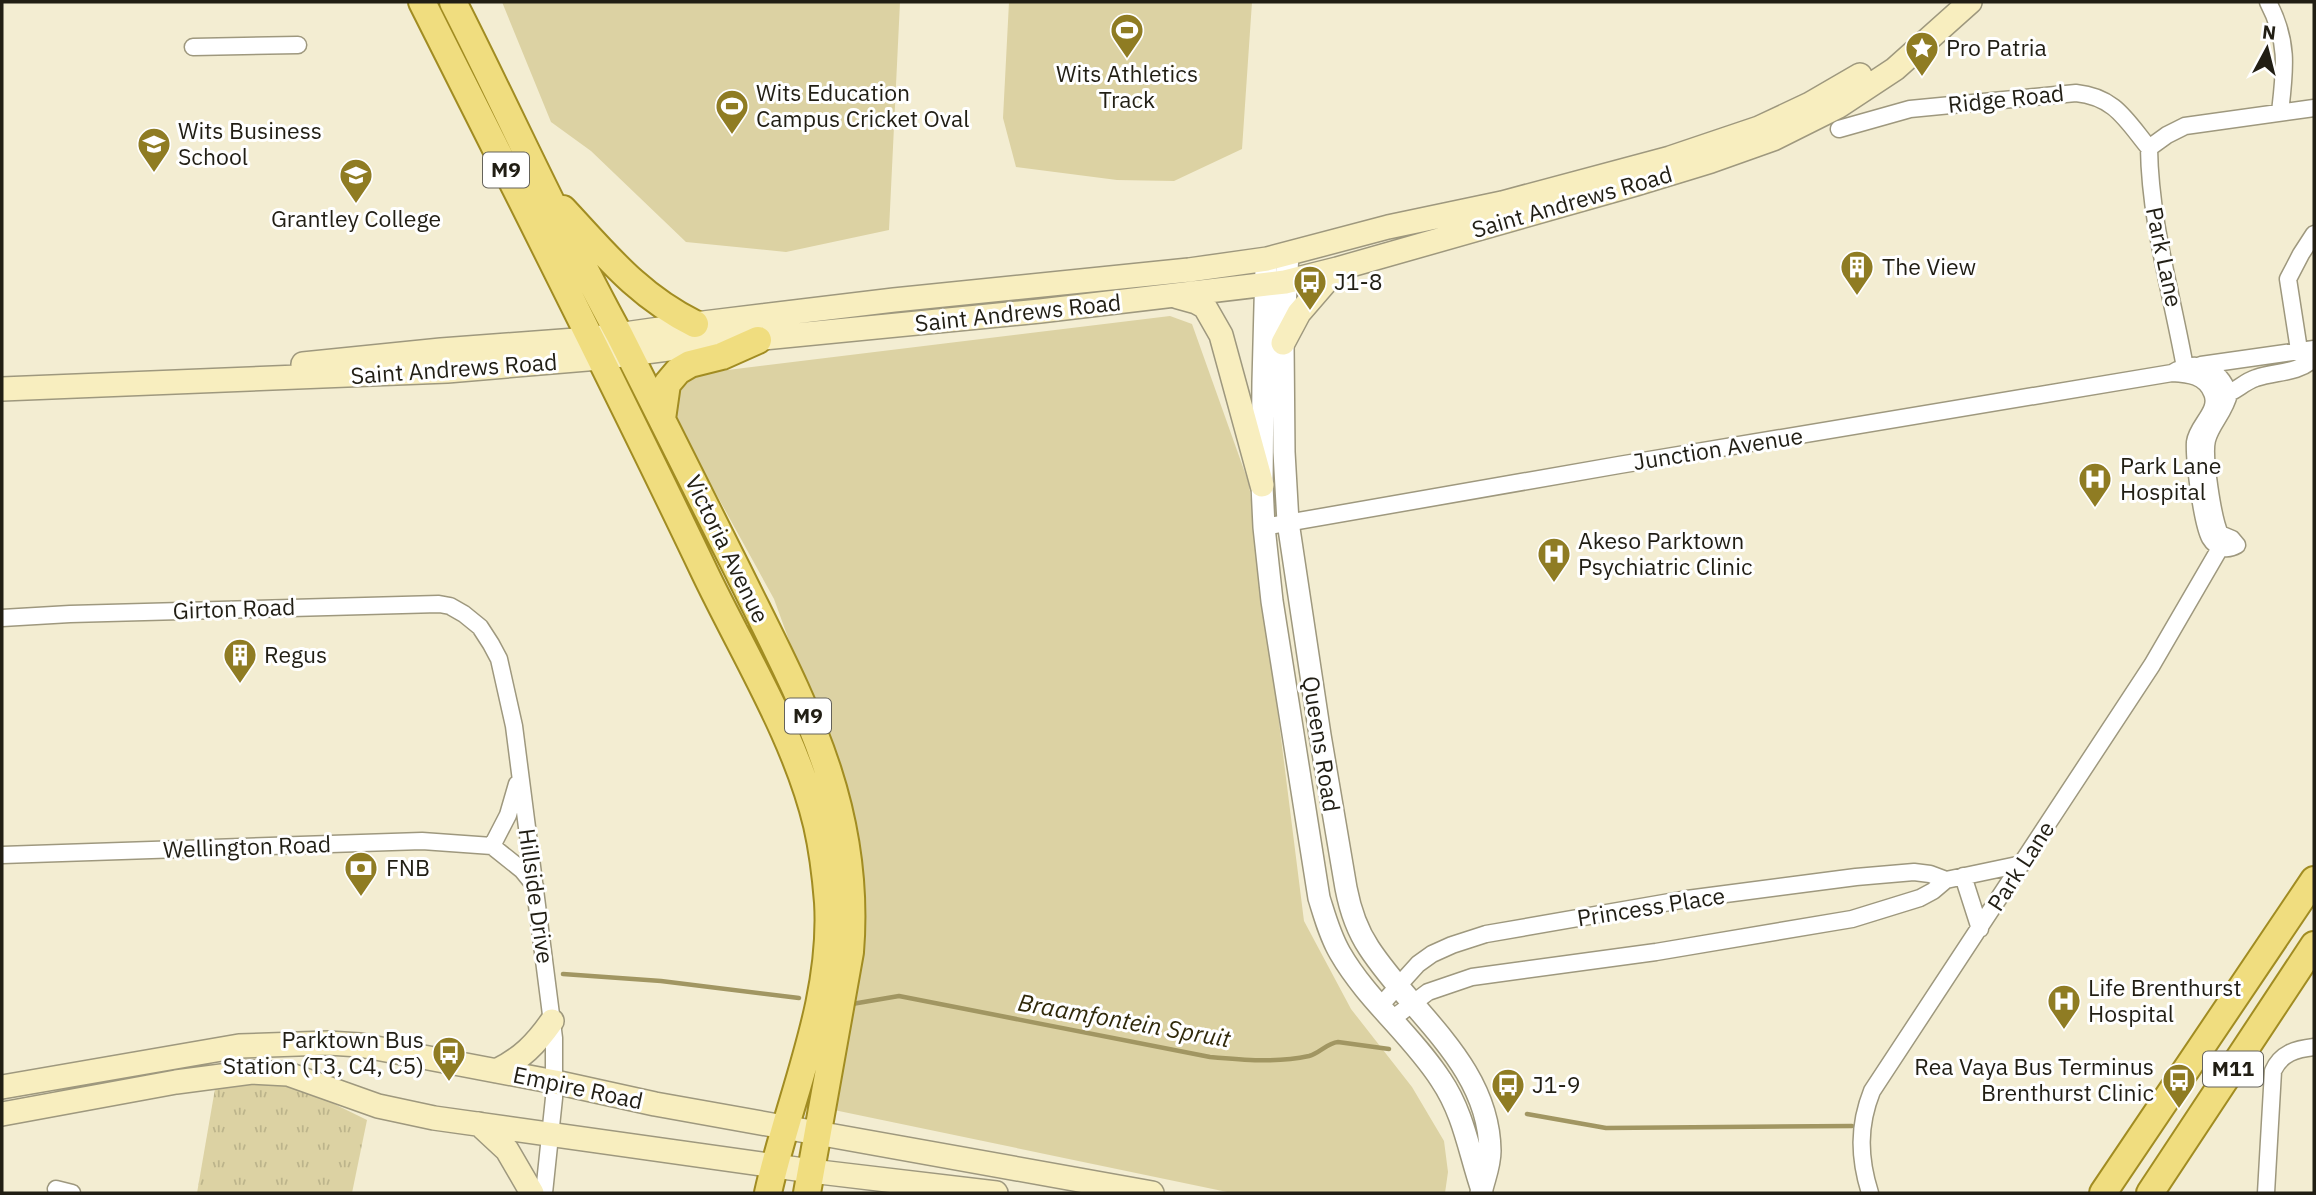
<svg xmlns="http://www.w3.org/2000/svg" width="2316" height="1195" viewBox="0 0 2316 1195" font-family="'IBM Plex Sans',sans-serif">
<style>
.grass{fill:url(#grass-tufts)}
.green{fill:#dcd2a3}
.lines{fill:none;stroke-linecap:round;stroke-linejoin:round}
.stream{stroke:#a19662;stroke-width:4.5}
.minor-casing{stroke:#9e987e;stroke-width:19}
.tertiary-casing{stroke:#9e987e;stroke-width:24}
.secondary-casing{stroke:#9e987e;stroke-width:26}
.primary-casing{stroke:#a18c22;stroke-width:30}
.minor{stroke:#fff;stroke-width:16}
.tertiary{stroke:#fff;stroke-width:21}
.secondary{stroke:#f8eebf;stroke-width:23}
.primary{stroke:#f0dd7f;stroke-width:26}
.labels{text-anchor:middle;stroke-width:6;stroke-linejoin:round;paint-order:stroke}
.shield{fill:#fff;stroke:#64625a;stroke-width:2}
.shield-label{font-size:21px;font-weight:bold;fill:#211e14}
.poi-label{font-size:23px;fill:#211e14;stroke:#fff;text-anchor:start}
.street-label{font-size:23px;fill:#211e14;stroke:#fff}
.water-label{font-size:24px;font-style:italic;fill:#30290a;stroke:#fff}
</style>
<defs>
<pattern id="grass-tufts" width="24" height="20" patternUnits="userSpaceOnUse" patternTransform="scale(1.75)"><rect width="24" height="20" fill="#dcd2a3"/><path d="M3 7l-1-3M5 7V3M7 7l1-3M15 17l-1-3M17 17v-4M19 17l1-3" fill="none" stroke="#bcb48b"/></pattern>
</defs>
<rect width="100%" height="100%" fill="#f3edd2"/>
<!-- grass -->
<path class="grass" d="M250 1080 285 1084 324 1099 367 1120 352 1193H197L216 1083Z"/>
<!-- green -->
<path class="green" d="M502 2H900L889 230 786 252 686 242 591 151 551 122Z
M1009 2H1252L1242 149 1174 181 1117 180 1016 167 1003 118Z
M1170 316 1192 324 1249 484 1304 921 1351 1009 1412 1087 1444 1141 1448 1172 1445 1193H1232L834 1110 864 929 840 781 774 599 676 421 679 393 695 374Z"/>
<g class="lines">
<!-- stream -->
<path class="stream" d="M563 974 661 981 799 998
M852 1004 899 996 1210 1057C1243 1060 1276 1063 1309 1056 1320 1053 1327 1043 1338 1042L1389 1049
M1527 1114 1606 1128 1852 1126"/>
<defs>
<path id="minor" d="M2268 2C2289 42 2285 69 2280 112
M193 47 298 45
M1839 129 1910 109 2076 93C2115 97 2126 120 2149 148
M2149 148C2150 224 2173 298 2186 373
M2149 148 2167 135 2185 126 2314 108
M2299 350 2288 279 2301 254 2314 234
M2201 365 2314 349
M2221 396C2235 393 2243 382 2256 378 2277 371 2296 374 2314 359
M1264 527 1619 465 2172 373C2188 374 2205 375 2212 393 2220 411 2197 425 2195 442 2194 460 2202 523 2210 538 2216 548 2227 551 2237 545L2232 539 2220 534C2213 519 2203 456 2207 440 2211 424 2225 412 2229 394 2219 367 2196 358 2172 373
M2 618 70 614 439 604 450 606 464 614 480 627 491 644 499 659 514 726 554 1038V1098L544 1193
M492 846 508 815 517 784
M2 855 422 841 492 846 522 870 535 886
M1963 876 1980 929
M1380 1006 1418 964 1432 954 1452 945 1486 934 1687 899 1856 877 1914 872 1930 874 1946 880
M1392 1019 1428 992 1472 977 1656 952 1852 919 1920 898 1933 891 1946 880 2022 864
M56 1189 72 1193
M1870 1193C1859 1158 1858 1126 1872 1091L2152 665 2220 548
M2266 1193 2273 1071C2281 1053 2296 1049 2314 1047"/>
<path id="tertiary" d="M1288 254 1283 343 1284 452 1288 522 1320 735 1346 888C1350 909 1357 930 1369 948 1412 1014 1489 1065 1490 1151 1490 1166 1484 1179 1481 1193
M1266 268 1263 382 1262 485 1264 527 1272 601 1319 898C1325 917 1330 936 1340 953 1367 1000 1412 1035 1441 1080 1464 1114 1469 1152 1482 1190"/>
<path id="secondary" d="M1178 297 1196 302 1205 307 1221 335 1262 485
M1283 343 1299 313 1337 269
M303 364 441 350 589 339 695 324 894 300 1189 270 1267 259 1388 227 1502 203 1670 158 1759 128 1810 104 1860 75
M2 389 447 371 599 358 714 343 1040 311 1285 282 1337 269 1636 184 1711 161 1773 139 1839 106 1895 69 1970 2
M496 1071C521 1059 536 1044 552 1021
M2 1087 239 1046 328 1043 360 1045 555 1082 655 1104 1152 1193
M2 1114 176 1082 252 1072 288 1074 378 1106 434 1118 811 1171 996 1193
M479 1124 507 1150 532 1193"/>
<path id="primary" d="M422 2C517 191 613 380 704 571 743 653 796 737 817 825 823 851 826 877 828 902 834 1003 789 1097 768 1193
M453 2C509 112 559 225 619 334 658 413 698 492 738 571 801 699 862 804 850 952L807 1193
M563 209C605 254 638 296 695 324
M662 419 667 384 678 371 690 364 722 356 758 340
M2103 1193 2314 880
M2150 1193 2314 945"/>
</defs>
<!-- minor casing -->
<use href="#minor" class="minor-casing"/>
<!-- tertiary casing -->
<use href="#tertiary" class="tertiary-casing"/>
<!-- secondary casing -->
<use href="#secondary" class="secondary-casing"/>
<!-- primary casing -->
<use href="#primary" class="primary-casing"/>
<!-- minor -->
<use href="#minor" class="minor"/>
<!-- tertiary -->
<use href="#tertiary" class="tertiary"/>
<!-- secondary -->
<use href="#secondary" class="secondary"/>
<!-- primary -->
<use href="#primary" class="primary"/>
</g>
<!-- icons -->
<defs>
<symbol id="stadium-pin" viewBox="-11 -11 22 30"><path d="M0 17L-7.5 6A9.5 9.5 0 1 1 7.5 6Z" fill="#8f7c23" stroke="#fff"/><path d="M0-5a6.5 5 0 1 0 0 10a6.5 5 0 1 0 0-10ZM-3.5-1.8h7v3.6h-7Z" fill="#fff"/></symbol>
<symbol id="sight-pin" viewBox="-11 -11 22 30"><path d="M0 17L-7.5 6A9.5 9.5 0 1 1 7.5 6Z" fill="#8f7c23" stroke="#fff"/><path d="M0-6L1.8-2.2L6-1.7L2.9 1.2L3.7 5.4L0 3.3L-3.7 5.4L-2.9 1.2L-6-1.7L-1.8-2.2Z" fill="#fff"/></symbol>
<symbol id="university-pin" viewBox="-11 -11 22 30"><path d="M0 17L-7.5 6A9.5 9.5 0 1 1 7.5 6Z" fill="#8f7c23" stroke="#fff"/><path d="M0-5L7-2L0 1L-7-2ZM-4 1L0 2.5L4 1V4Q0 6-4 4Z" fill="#fff"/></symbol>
<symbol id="school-pin" viewBox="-11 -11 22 30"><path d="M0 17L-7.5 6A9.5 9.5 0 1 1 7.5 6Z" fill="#8f7c23" stroke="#fff"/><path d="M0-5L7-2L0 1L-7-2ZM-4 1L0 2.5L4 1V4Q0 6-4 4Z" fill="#fff"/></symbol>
<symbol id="building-pin" viewBox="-11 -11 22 30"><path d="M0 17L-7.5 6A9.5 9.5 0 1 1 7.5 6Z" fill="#8f7c23" stroke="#fff"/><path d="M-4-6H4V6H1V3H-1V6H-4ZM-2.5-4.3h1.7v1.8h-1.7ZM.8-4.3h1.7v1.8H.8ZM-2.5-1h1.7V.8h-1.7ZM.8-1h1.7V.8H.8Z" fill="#fff"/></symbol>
<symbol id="bus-pin" viewBox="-11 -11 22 30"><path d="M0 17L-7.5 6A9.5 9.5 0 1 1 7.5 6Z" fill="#8f7c23" stroke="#fff"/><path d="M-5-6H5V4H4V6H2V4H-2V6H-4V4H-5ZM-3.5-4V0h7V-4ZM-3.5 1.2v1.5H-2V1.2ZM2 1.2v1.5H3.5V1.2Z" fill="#fff"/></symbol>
<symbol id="hospital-pin" viewBox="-11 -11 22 30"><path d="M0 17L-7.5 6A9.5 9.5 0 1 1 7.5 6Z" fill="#8f7c23" stroke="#fff"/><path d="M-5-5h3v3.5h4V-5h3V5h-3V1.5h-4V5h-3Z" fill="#fff"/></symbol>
<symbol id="bank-pin" viewBox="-11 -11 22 30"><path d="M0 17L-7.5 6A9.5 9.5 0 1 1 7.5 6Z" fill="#8f7c23" stroke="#fff"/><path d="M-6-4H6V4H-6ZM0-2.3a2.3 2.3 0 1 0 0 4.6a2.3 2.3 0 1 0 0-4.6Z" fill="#fff"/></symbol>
</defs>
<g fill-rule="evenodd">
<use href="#stadium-pin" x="1108" y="11" width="38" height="52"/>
<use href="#sight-pin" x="1903" y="29" width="38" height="52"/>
<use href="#stadium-pin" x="713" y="87" width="38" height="52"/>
<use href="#university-pin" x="135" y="125" width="38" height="52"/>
<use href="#school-pin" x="337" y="156" width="38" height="52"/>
<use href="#building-pin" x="1838" y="248" width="38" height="52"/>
<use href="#bus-pin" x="1291" y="263" width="38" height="52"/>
<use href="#hospital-pin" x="2076" y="460" width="38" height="52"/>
<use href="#hospital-pin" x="1535" y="535" width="38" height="52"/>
<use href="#building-pin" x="221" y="636" width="38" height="52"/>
<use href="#bank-pin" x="342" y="849" width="38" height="52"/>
<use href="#hospital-pin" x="2045" y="982" width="38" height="52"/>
<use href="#bus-pin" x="430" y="1034" width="38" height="52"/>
<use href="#bus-pin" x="2160" y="1061" width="38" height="52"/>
<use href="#bus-pin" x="1489" y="1066" width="38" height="52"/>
</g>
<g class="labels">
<!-- shield labels -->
<g class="shield">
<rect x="483" y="152.5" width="46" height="35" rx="5"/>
<rect x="785" y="698.5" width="46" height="35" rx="5"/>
<rect x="2203" y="1051.5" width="60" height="35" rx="5"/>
</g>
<g class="shield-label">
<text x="506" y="177">M9</text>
<text x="808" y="723">M9</text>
<text x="2233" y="1076">M11</text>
</g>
<!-- poi labels -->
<g class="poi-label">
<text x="1946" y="56">Pro Patria</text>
<text x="1127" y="82" text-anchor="middle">Wits Athletics<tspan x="1127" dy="26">Track</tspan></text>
<text x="756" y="101">Wits Education<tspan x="756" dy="26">Campus Cricket Oval</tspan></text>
<text x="178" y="139">Wits Business<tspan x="178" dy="26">School</tspan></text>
<text x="356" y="227" text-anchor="middle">Grantley College</text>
<text x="1882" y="275">The View</text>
<text x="1334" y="290">J1-8</text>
<text x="2120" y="474">Park Lane<tspan x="2120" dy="26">Hospital</tspan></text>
<text x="1578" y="549">Akeso Parktown<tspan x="1578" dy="26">Psychiatric Clinic</tspan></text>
<text x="264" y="663">Regus</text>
<text x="386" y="876">FNB</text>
<text x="2088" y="996">Life Brenthurst<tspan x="2088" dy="26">Hospital</tspan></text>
<text x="424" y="1048" text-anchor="end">Parktown Bus<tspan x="424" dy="26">Station (T3, C4, C5)</tspan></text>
<text x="2154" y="1075" text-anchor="end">Rea Vaya Bus Terminus<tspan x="2154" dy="26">Brenthurst Clinic</tspan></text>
<text x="1532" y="1093">J1-9</text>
</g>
<!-- street labels -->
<g class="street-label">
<text transform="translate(2006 99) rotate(-6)" y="8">Ridge Road</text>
<text transform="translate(1572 202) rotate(-16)" y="8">Saint Andrews Road</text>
<text transform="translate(2164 257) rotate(78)" y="8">Park Lane</text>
<text transform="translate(1018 313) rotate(-6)" y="8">Saint Andrews Road</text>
<text transform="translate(454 369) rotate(-4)" y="8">Saint Andrews Road</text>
<text transform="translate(1718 449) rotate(-9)" y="8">Junction Avenue</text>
<text transform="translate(727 549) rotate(64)" y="8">Victoria Avenue</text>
<text transform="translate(234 609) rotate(-2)" y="8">Girton Road</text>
<text transform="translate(1321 744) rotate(81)" y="8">Queens Road</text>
<text transform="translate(247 847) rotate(-2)" y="8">Wellington Road</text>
<text transform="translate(2021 866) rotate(-57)" y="8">Park Lane</text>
<text transform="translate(536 896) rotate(82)" y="8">Hillside Drive</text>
<text transform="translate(1651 907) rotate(-9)" y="8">Princess Place</text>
<text transform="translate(578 1088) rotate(12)" y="8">Empire Road</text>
</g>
<!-- water labels -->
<g class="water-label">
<text transform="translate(1124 1021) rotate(10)" y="8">Braamfontein Spruit</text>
</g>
</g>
<!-- border -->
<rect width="2316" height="1195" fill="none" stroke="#211e14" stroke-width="7"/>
<!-- north arrow -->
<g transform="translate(2267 49) rotate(7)" stroke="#ffffff" stroke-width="5" paint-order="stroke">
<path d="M0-5L12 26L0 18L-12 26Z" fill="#211e14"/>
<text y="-10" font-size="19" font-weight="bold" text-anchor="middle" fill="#211e14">N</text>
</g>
</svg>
